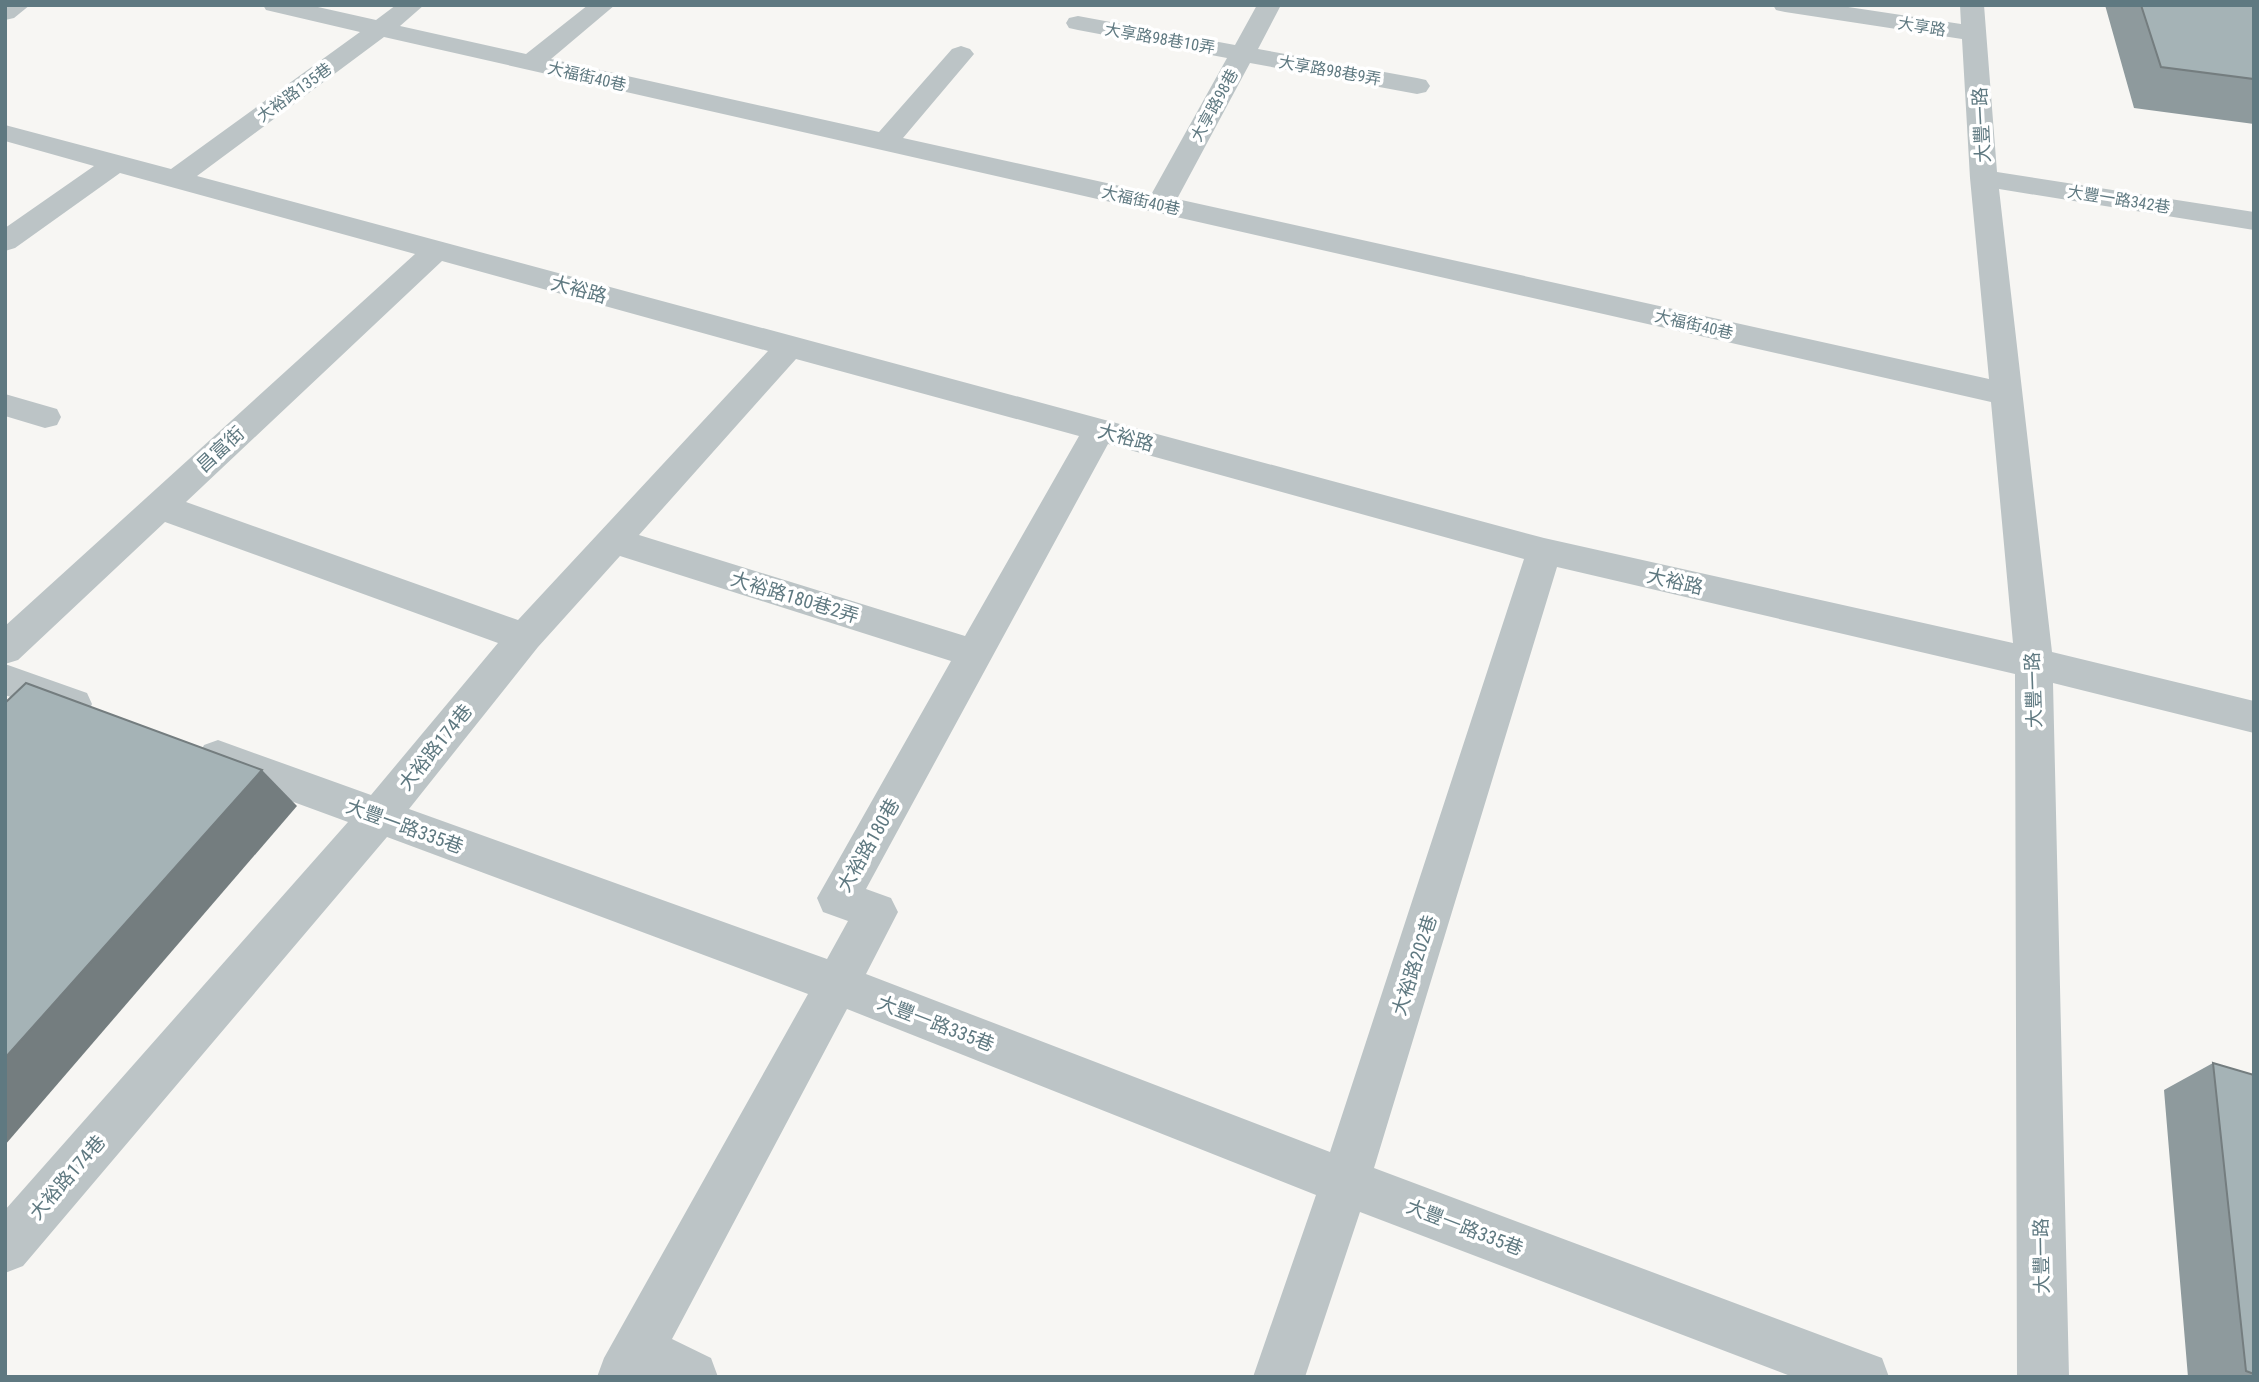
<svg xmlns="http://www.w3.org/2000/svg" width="2259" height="1382" viewBox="0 0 2259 1382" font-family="'Roboto Condensed','Noto Sans TC',sans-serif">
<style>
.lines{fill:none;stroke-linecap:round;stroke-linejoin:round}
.minor{fill:#bcc4c6;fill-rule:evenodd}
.wall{fill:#8e9a9d}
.shaded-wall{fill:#747d7f}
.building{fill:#a5b3b6;stroke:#747d7f;stroke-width:2}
.labels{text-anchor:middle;stroke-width:7;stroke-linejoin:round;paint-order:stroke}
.far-street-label{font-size:16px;fill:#5f7981;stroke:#fff}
.street-label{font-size:19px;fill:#5f7981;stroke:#fff}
</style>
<rect width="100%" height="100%" fill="#f7f6f3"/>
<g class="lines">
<!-- minor -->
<path class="minor" d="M5 5H30L14 18 5 20Z
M263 5H309L376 20 396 5H424L400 26 526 54 588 5H615L551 59 879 132 952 49 961 46 970 49 974 54 903 138 1152 193 1227 58 1078 30 1069 28 1066 23 1069 18 1078 16 1235 45 1257 5H1281L1258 49 1417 78 1426 80 1430 86 1426 92 1417 94 1250 63 1177 199 1989 379 1970 178 1962 39 1785 12 1776 10 1773 5H1835L1961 24 1960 5H1984L1997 172 2254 212V230L1999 189 2052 652 2254 701V733L2053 683 2069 1377H2017L2015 674 1557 567 1374 1168 1863 1351 1882 1358 1889 1377H1793L1360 1212 1305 1377H1253L1316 1195 847 1009 672 1339 711 1358 718 1377H597L604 1358 808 994 387 837 23 1266 5 1273V1210L348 822 204 769 198 757 204 745 218 740 371 795 498 643 165 522 18 660 5 664 87 693 92 704 87 715 73 720 5 695V626L415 254 120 173 15 248 5 251V228L94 166 5 141V125L171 169 360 32 266 10ZM384 37 1991 402 2013 643 1544 538 197 176ZM442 261 768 351 518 620 186 502ZM796 359 1079 436 965 636 639 535ZM1108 444 1524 559 1330 1152 866 974 898 912 891 898 866 889ZM620 556 951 661 817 898 823 912 848 921 827 959 409 809 538 647Z
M5 394 57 409 61 417 57 425 45 428 5 416Z"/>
</g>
<!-- wall -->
<path class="wall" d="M2105 5H2254V124L2134 108Z
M2213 1063 2254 1075V1377H2188L2164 1090Z"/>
<!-- shaded-wall -->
<path class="shaded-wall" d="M262 770 297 806 5 1145V1058Z"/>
<!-- building -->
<path class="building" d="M2141 5H2254V79L2161 67Z
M26 683 262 770 5 1058V703Z
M2213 1063 2254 1075V1374L2246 1371Z"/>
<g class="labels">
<!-- far-street labels -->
<g class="far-street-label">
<text transform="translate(1922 26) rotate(9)" y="6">大享路</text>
<text transform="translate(1160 38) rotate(10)" y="6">大享路98巷10弄</text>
<text transform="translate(1330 70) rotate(10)" y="6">大享路98巷9弄</text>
<text transform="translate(587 76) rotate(13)" y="6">大福街40巷</text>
<text transform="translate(294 92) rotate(-36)" y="6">大裕路135巷</text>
<text transform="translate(1214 105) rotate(-61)" y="6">大享路98巷</text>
<text transform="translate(2119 199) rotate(9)" y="6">大豐一路342巷</text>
<text transform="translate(1141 200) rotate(13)" y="6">大福街40巷</text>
<text transform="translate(1694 324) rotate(13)" y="6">大福街40巷</text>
</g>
<!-- street labels -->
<g class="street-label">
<text transform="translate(1981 125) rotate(-93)" y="7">大豐一路</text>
<text transform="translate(579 289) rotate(15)" y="7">大裕路</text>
<text transform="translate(1126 437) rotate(15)" y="7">大裕路</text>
<text transform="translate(220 449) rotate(-43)" y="7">昌富街</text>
<text transform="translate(1675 581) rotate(13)" y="7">大裕路</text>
<text transform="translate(795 597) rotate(17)" y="7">大裕路180巷2弄</text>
<text transform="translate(2033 690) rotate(-92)" y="7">大豐一路</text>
<text transform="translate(435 747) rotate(-51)" y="7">大裕路174巷</text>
<text transform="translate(405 826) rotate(20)" y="7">大豐一路335巷</text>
<text transform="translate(868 845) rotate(-60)" y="7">大裕路180巷</text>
<text transform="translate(1414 965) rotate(-72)" y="7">大裕路202巷</text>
<text transform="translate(936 1023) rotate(21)" y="7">大豐一路335巷</text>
<text transform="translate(67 1177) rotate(-49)" y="7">大裕路174巷</text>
<text transform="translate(1465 1227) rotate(21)" y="7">大豐一路335巷</text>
<text transform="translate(2041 1256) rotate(-91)" y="7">大豐一路</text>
</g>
</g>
<!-- border -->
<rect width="2259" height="1382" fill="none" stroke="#5f7981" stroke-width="14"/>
</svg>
